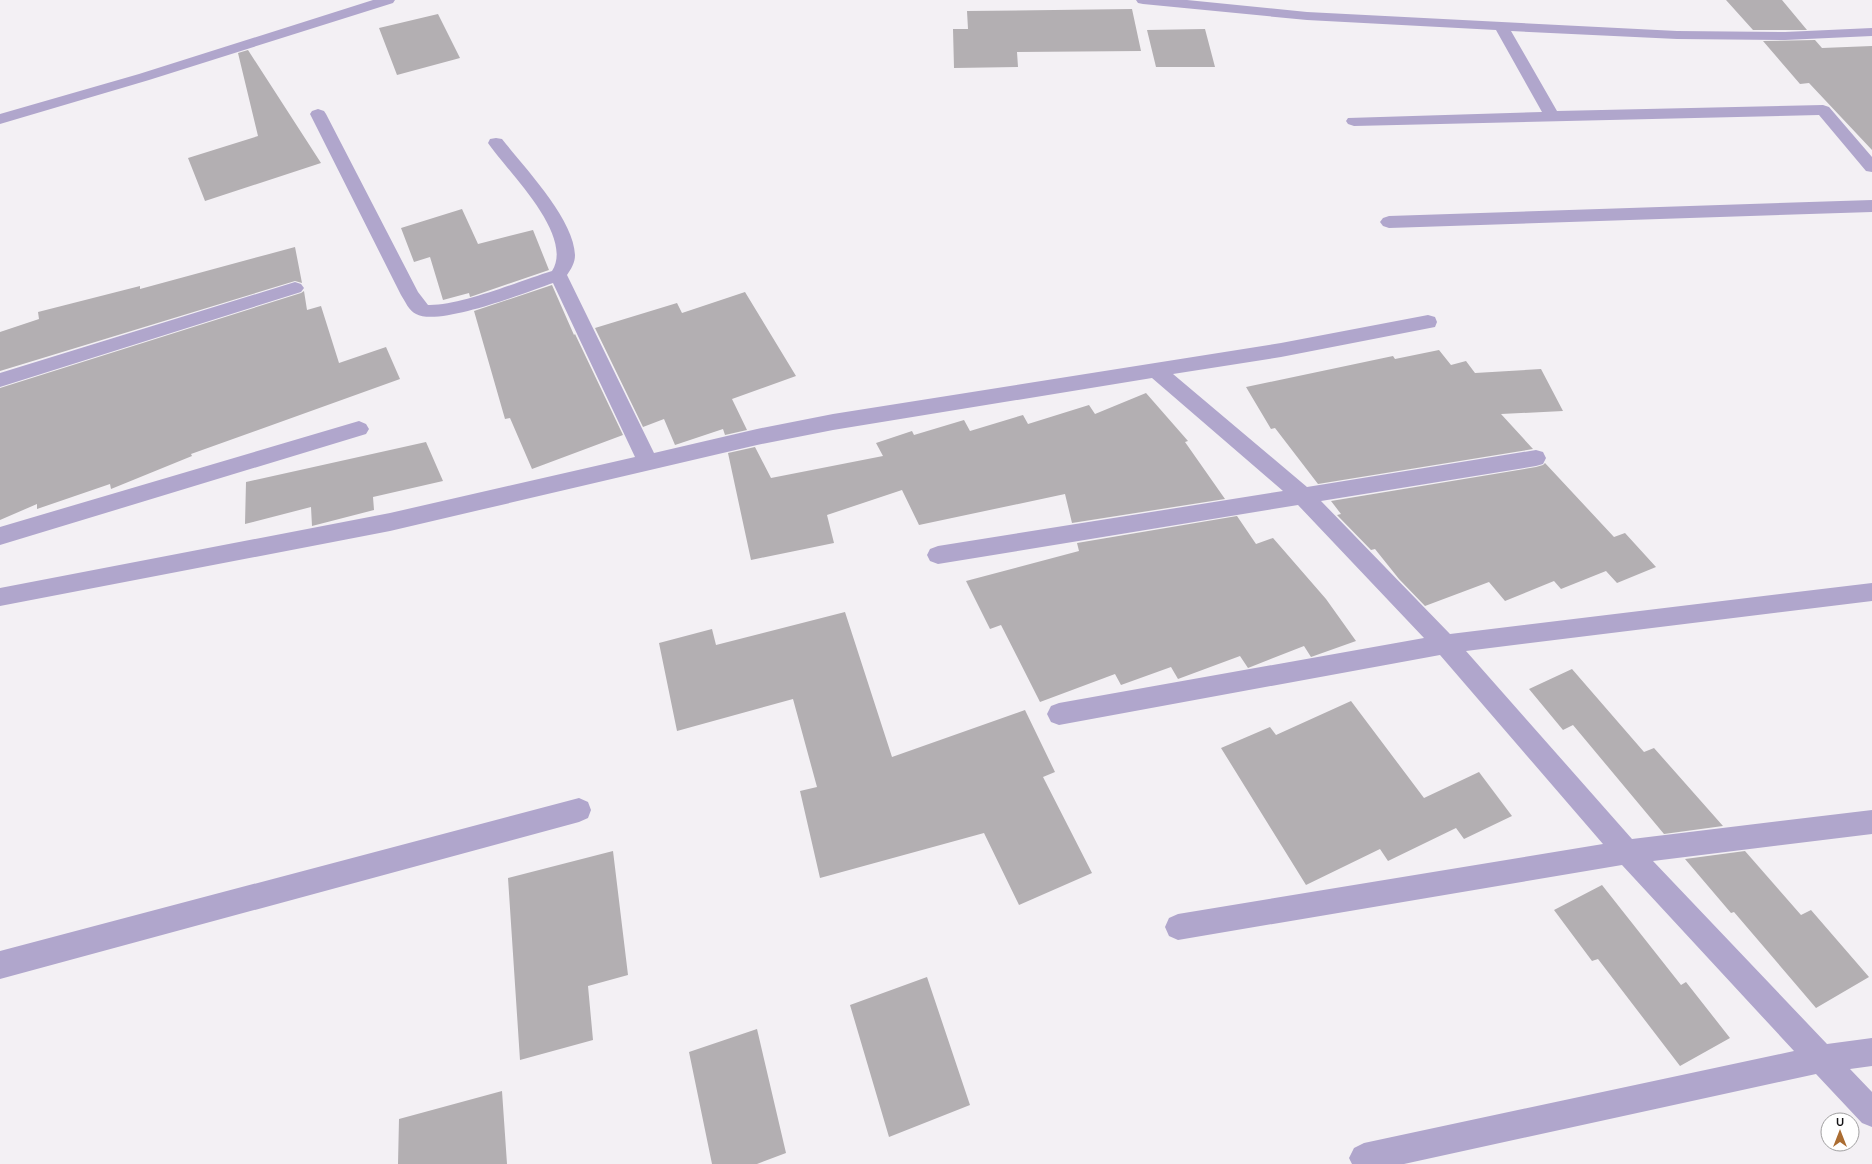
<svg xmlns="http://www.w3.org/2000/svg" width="1872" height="1164" viewBox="0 0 1872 1164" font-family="Lato,sans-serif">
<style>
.building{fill:#b3afb2}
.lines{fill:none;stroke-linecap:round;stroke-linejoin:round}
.minor{fill:#b0a6cc;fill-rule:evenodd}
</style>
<rect width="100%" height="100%" fill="#f3f0f4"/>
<!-- building -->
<path class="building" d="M1726 0H1782L1807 30H1753Z
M1132 9 1141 51 1017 52 1018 67 954 68 953 29H968L967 11Z
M438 14 460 58 397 75 379 28Z
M1205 29 1215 67H1156L1147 30Z
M1815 40 1822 48 1872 46V150L1809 83 1800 84 1763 41Z
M248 50 321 163 205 201 188 158 258 136 238 53Z
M462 209 478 244 533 230 549 270 473 296 470 297 469 293 443 300 430 257 414 262 401 228Z
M295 247 302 283 295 281 0 371V332L39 319 38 312 140 286V289Z
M552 285 574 335 575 334 623 435 532 469 510 418 505 419 474 311Z
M304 291 307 310 321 306 339 363 386 347 400 379 191 454 192 456 111 489 110 484 37 509V504L0 520V388L301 293Z
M745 292 796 376 732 399 747 430 725 435 723 429 675 445 664 419 643 427 595 328 677 303 682 313Z
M1439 350 1451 365 1466 361 1475 373 1541 369 1563 411 1501 414 1533 449 1318 484 1275 428 1271 429 1246 387 1393 356 1395 359Z
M1146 393 1188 441 1185 442 1225 499 1072 523 1065 494 919 525 902 490 827 515 834 543 751 560 728 453 755 447 771 478 883 456 876 443 912 431 914 435 964 420 970 431 1023 415 1028 424 1089 405 1095 414Z
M426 442 443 481 373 497 374 510 312 526 311 507 245 524 246 482Z
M1545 463 1614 537 1625 533 1656 567 1617 583 1606 571 1561 589 1554 581 1505 601 1489 582 1425 606 1399 579 1375 549 1371 550 1337 515 1341 514 1331 501 1536 467 1543 465Z
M1237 516 1256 544 1273 538 1326 599 1356 641 1311 657 1304 646 1248 668 1240 656 1178 679 1171 667 1121 685 1115 674 1040 702 1001 625 990 629 966 581 1079 551 1077 543Z
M845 612 892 757 1025 710 1055 772 1043 777 1092 873 1019 905 984 833 820 878 800 791 817 787 793 699 677 731 659 643 712 629 716 645Z
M1572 669 1644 752 1654 748 1723 826 1664 834 1573 725 1563 730 1529 689Z
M1351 701 1424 798 1479 772 1512 816 1464 839 1456 828 1388 861 1380 849 1306 885 1221 748 1270 727 1276 735Z
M613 851 628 975 588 986 593 1040 520 1060 508 878Z
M1745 851 1801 915 1811 910 1869 977 1816 1008 1734 912 1731 913 1685 859Z
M1602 885 1681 985 1686 982 1730 1038 1680 1066 1598 959 1592 961 1554 910Z
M927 977 970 1105 889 1137 850 1005Z
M757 1029 786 1153 757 1164H712L689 1052Z
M502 1091 507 1164H398L399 1119Z"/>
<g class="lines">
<!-- minor -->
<path class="minor" d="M373 0H395L393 3 149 80 0 124V114L139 74Z
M1136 0H1187L1307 12 1677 31 1785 32 1872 28V36L1785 40 1677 39 1511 31 1557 111 1823 105 1829 107 1872 157V172L1866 171 1819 115 1354 126 1348 124 1346 121 1348 118 1542 112 1496 30 1307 20 1143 4 1138 3Z
M318 109 324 111 326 114 418 292 428 305C461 306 519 281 552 271 575 235 507 171 488 143L490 139 496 138 502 139C524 167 574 219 575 255 575 263 571 269 567 275L654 453 757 429 833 414 1281 343 1428 315 1435 317 1437 322 1435 327 1281 357 1173 374 1307 487 1536 450 1543 452 1546 458 1543 464 1536 466 1321 501 1450 634 1872 583V601L1466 651 1632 839 1872 810V834L1653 861 1827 1044 1872 1038V1066L1850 1069 1872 1092V1127L1862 1123 1816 1074 1404 1164H1352L1349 1158 1354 1148 1364 1143 1794 1051 1622 865 1178 940 1169 936 1165 927 1169 918 1178 914 1603 844 1440 655 1059 725 1051 722 1047 714 1051 706 1059 703 1424 638 1298 505 938 564 930 561 927 555 930 549 938 546 1283 491 1152 378 833 430 757 445 390 531 0 606V588L390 513 635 457 553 283C527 292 439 327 416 314 409 311 405 301 401 295L310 114 312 111Z
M1872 200V212L1389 228 1383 226 1380 222 1383 218 1389 216Z
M295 282 301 284 304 288 301 292 0 387V373Z
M359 421 366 424 369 429 366 434 0 545V527Z
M579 798 588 802 591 810 588 818 579 822 0 979V951Z"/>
</g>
<!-- north arrow -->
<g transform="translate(1840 1132)"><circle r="19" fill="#ffffff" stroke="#a1a0a1"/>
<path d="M0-3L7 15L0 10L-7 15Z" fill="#ab6d32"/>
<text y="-6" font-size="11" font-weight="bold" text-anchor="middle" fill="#131214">U</text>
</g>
</svg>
